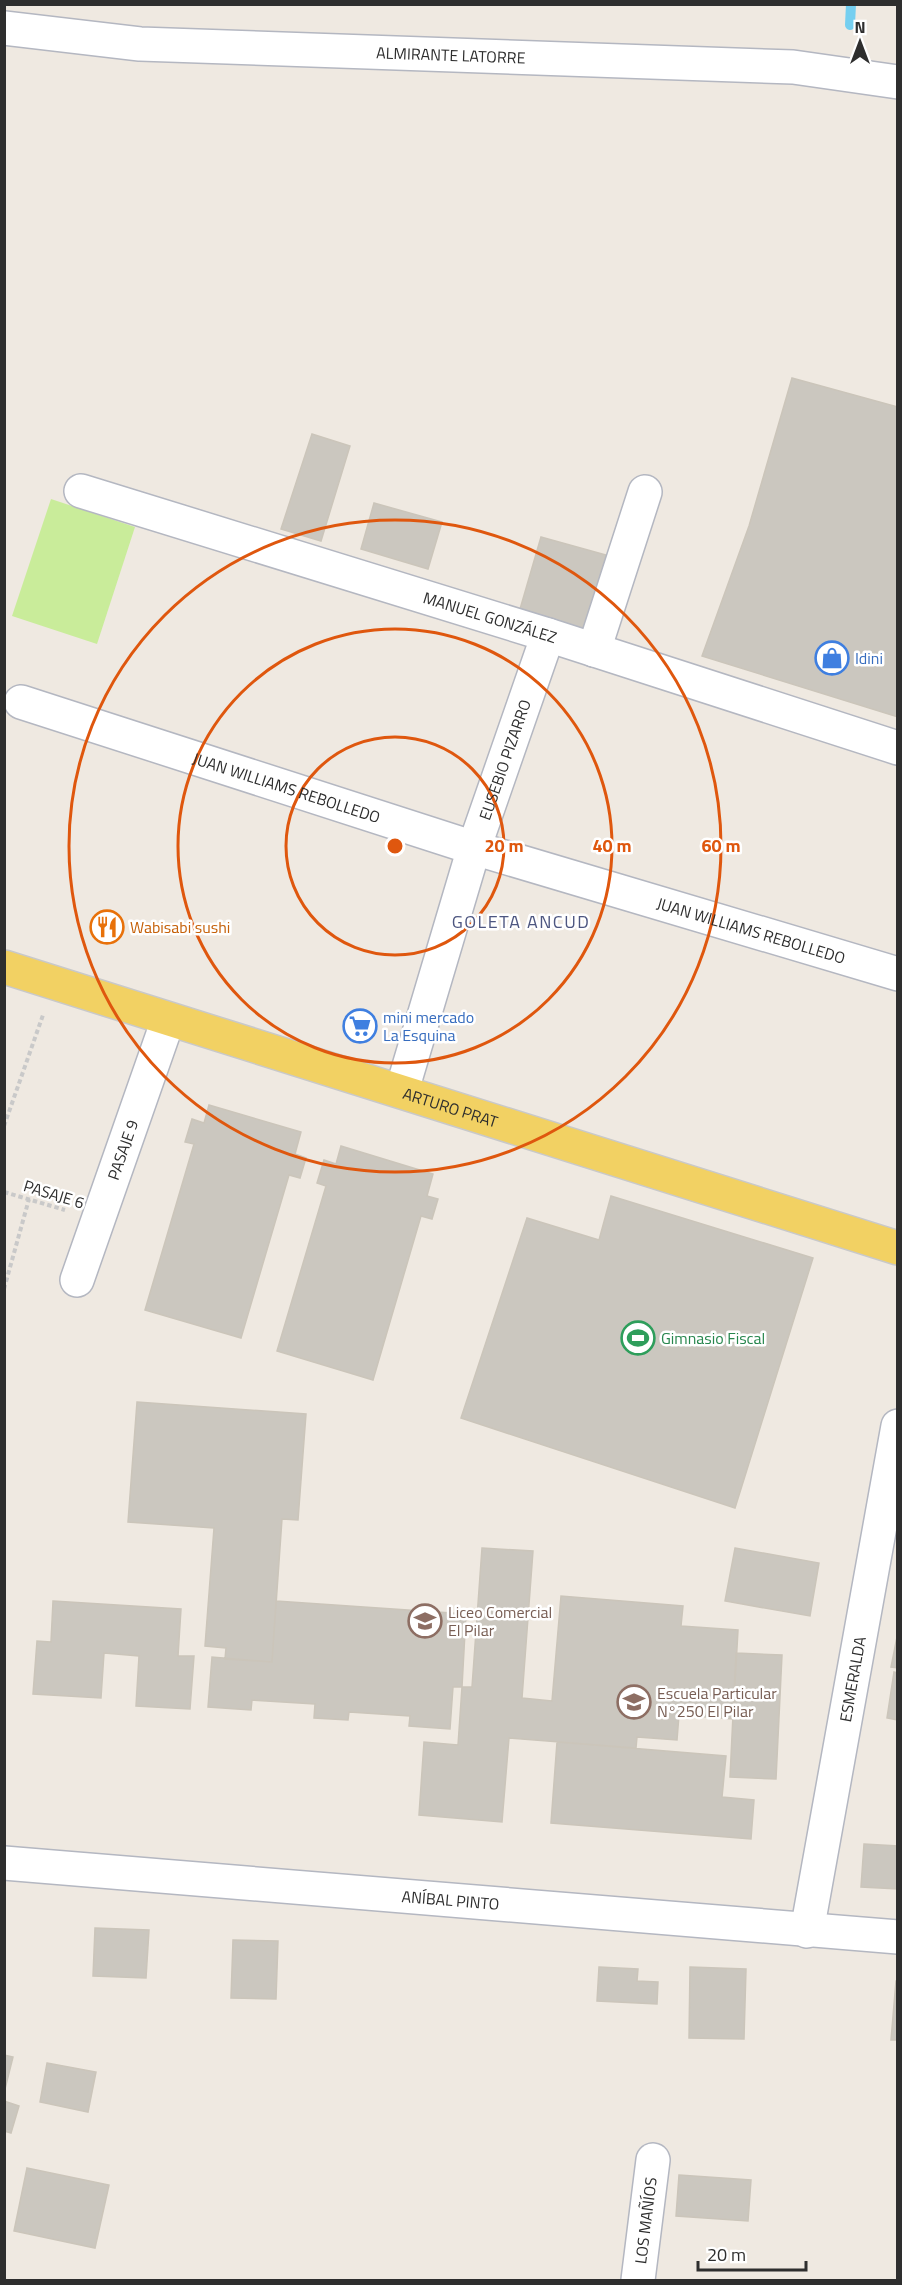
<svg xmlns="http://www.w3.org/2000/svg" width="902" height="2285" viewBox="0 0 902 2285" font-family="'Titillium Web',sans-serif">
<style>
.pitch{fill:#c9ec9a}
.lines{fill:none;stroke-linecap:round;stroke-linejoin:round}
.stream{stroke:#75cff0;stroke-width:10}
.building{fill:#cbc7bf;stroke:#cbc5ba;stroke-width:1.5}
.street-casing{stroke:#b4b7c1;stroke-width:36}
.secondary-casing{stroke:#b4b7c1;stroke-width:36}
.primary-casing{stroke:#c9c9c9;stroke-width:36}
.path{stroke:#c9c9c9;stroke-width:4;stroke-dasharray:4.5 3;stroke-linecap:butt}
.street{stroke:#fff;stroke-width:33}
.secondary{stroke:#fff;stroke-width:33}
.primary{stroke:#f2d163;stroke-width:33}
.ring{fill:none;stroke:#df570e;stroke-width:3}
.labels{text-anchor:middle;stroke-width:5;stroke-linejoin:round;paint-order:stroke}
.street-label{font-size:16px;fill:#2e2e2e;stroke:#fff}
.shop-label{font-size:16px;fill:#366cbe;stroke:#fff;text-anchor:start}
.food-label{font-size:16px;fill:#c56008;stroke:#fff;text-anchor:start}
.leisure-label{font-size:16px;fill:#27864d;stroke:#fff;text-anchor:start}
.education-label{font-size:16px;fill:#785e54;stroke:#fff;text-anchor:start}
.neighbourhood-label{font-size:18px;letter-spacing:1.5px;fill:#4d5680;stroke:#fff}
.centre{fill:#df570e;stroke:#fff;stroke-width:3}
.ring-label{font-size:18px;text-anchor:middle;font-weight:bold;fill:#df570e;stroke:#fff;stroke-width:5;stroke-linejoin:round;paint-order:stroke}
</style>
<rect width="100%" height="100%" fill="#efe9e1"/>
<!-- pitch -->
<path class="pitch" d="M51 499 135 527 97 644 12 616Z"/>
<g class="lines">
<!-- stream -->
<path class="stream" d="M850 25 851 4"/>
</g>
<!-- building -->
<path class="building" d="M792 378 898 407V717L702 656 749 526Z
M312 434 350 446 321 541 281 529Z
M374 503 442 522 428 569 361 549Z
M541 537 606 555 584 634 518 616Z
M209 1105 301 1132 295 1154 306 1158 300 1178 289 1175 241 1338 145 1310 194 1144 185 1142 192 1119 204 1123Z
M341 1146 433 1174 427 1196 438 1199 432 1219 421 1216 373 1380 277 1351 326 1186 317 1183 324 1160 336 1164Z
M611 1196 813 1258 735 1508 461 1418 527 1218 599 1240Z
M137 1402 306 1414 298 1520 282 1519 272 1662 225 1659 226 1648 205 1646 214 1528 128 1522Z
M482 1548 533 1551 522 1698 552 1701 561 1596 683 1606 681 1626 738 1630 733 1719 679 1715 677 1740 637 1737 636 1748 509 1738 502 1822 419 1815 424 1742 458 1745 462 1687H472Z
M735 1548 819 1563 810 1616 725 1601Z
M53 1601 181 1609 178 1656H194L190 1709 136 1706 139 1656 104 1653 101 1698 33 1694 37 1641 51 1642Z
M276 1601 466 1614 462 1687H453L450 1729 409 1726 410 1716 349 1712 348 1720 314 1718 315 1704 252 1700 251 1710 208 1707 212 1657 272 1662Z
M898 1632V1668L891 1667Z
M736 1653 782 1655 776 1779 730 1777Z
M894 1672 898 1673V1720L887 1718Z
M557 1742 726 1756 722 1797 754 1800 751 1839 551 1823Z
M864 1844 898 1846V1889L861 1887Z
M95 1928 149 1930 146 1978 93 1976Z
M233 1940 278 1941 276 1999 231 1998Z
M599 1967 638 1969 637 1981 658 1982 657 2004 597 2001Z
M690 1967 746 1969 744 2039 689 2038Z
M896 1981H898V2040H891Z
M4 2055 13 2057 5 2089H4Z
M47 2063 96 2072 88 2112 40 2102Z
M4 2101 19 2106 11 2133 4 2131Z
M27 2168 109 2185 95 2248 14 2231Z
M679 2175 751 2180 748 2221 676 2216Z"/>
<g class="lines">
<defs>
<g id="street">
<path id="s1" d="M81 491 548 635 898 748"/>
<path d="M594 650 645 492"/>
<path id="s2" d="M21 702 474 848 898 974"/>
<path id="s3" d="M402 1090 474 848 548 635"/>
<path id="s4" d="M77 1280 168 1020"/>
<path id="s5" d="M807 1931 898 1426"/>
<path id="s6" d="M638 2280 653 2160"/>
</g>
<g id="secondary">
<path id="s7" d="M4 28 140 44 793 67 898 82"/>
<path id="s8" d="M4 1863 898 1937"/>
</g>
<g id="primary">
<path id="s9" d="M4 967 898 1248"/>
</g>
</defs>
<!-- street casing -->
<use href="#street" class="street-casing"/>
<!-- secondary casing -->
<use href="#secondary" class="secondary-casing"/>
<!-- primary casing -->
<use href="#primary" class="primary-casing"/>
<!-- path -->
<path class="path" d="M4 1126 43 1015
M4 1192 65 1210
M4 1289 29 1199"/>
<!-- street -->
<use href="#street" class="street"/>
<!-- secondary -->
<use href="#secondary" class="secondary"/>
<!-- primary -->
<use href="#primary" class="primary"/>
</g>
<!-- distance rings -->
<g class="ring">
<circle cx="395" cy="846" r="109"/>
<circle cx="395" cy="846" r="217"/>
<circle cx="395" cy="846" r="326"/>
</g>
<!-- icons -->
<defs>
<symbol id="shop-ring" viewBox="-11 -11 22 22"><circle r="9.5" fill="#fff" stroke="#3f7fe0" stroke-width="1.5"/><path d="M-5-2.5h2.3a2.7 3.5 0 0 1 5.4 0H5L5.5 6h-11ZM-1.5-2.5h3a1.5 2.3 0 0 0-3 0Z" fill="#3f7fe0"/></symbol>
<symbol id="restaurant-ring" viewBox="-11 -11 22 22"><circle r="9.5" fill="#fff" stroke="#e8710a" stroke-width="1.5"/><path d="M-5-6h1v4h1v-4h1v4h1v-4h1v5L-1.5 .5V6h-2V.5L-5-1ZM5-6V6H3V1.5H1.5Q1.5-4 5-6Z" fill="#e8710a"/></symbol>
<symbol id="supermarket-ring" viewBox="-11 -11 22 22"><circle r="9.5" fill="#fff" stroke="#3f7fe0" stroke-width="1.5"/><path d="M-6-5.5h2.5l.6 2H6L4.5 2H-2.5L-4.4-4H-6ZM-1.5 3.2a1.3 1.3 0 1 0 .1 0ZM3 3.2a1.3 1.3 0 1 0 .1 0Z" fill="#3f7fe0"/></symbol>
<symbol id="stadium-ring" viewBox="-11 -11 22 22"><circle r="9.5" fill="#fff" stroke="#2e9e5b" stroke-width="1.5"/><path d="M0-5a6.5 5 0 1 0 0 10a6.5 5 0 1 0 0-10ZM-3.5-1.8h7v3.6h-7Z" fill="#2e9e5b"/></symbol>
<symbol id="school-ring" viewBox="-11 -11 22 22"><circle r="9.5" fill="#fff" stroke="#8d6e63" stroke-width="1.5"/><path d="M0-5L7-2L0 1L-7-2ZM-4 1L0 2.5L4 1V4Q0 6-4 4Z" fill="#8d6e63"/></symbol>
</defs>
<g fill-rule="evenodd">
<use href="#shop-ring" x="813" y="639" width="38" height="38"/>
<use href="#restaurant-ring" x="88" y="908" width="38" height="38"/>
<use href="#supermarket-ring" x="341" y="1007" width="38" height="38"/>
<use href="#stadium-ring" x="619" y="1319" width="38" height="38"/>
<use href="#school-ring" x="406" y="1602" width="38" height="38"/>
<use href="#school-ring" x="615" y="1683" width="38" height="38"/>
</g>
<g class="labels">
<!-- street labels -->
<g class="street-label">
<text dy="6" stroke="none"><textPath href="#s7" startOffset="448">ALMIRANTE LATORRE</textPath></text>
<text dy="6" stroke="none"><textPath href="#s1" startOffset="428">MANUEL GONZÁLEZ</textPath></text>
<text dy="6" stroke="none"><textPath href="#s3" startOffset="346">EUSEBIO PIZARRO</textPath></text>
<text dy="6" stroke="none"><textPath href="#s2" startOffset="279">JUAN WILLIAMS REBOLLEDO</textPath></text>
<text dy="6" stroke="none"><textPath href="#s2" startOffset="765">JUAN WILLIAMS REBOLLEDO</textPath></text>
<text dy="6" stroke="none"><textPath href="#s9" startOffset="468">ARTURO PRAT</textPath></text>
<text dy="6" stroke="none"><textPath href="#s4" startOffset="138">PASAJE 9</textPath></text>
<text transform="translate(54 1194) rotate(17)" y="6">PASAJE 6</text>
<text dy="6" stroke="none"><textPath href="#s5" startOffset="256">ESMERALDA</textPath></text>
<text dy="6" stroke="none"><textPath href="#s8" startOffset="448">ANÍBAL PINTO</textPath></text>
<text dy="6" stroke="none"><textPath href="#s6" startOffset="60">LOS MAÑÍOS</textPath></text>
</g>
<!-- shop labels -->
<g class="shop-label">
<text x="855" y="664">Idini</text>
<text x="383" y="1023">mini mercado<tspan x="383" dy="18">La Esquina</tspan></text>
</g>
<!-- food labels -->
<g class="food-label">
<text x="130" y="933">Wabisabi sushi</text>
</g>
<!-- leisure labels -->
<g class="leisure-label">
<text x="661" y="1344">Gimnasio Fiscal</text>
</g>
<!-- education labels -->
<g class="education-label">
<text x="448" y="1618">Liceo Comercial<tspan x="448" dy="18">El Pilar</tspan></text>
<text x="657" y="1699">Escuela Particular<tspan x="657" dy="18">N°250 El Pilar</tspan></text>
</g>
<!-- neighbourhood labels -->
<g class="neighbourhood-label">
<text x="521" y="928">GOLETA ANCUD</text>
</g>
</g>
<circle cx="395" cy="846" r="9" class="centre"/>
<g class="ring-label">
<text x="504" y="852">20 m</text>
<text x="612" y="852">40 m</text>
<text x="721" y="852">60 m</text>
</g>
<!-- border -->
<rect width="902" height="2285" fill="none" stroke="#2e2e2e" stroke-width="12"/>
<!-- north arrow -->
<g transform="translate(860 42)" stroke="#ffffff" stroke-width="4.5" paint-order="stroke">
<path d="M0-4.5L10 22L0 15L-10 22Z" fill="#2e2e2e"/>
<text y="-9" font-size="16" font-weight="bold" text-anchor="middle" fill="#2e2e2e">N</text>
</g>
<!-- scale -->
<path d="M698 2261v9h108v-9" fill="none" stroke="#2e2e2e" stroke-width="3"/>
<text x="707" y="2261" font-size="18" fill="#2e2e2e" stroke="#ffffff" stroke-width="4.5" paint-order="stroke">20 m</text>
</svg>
